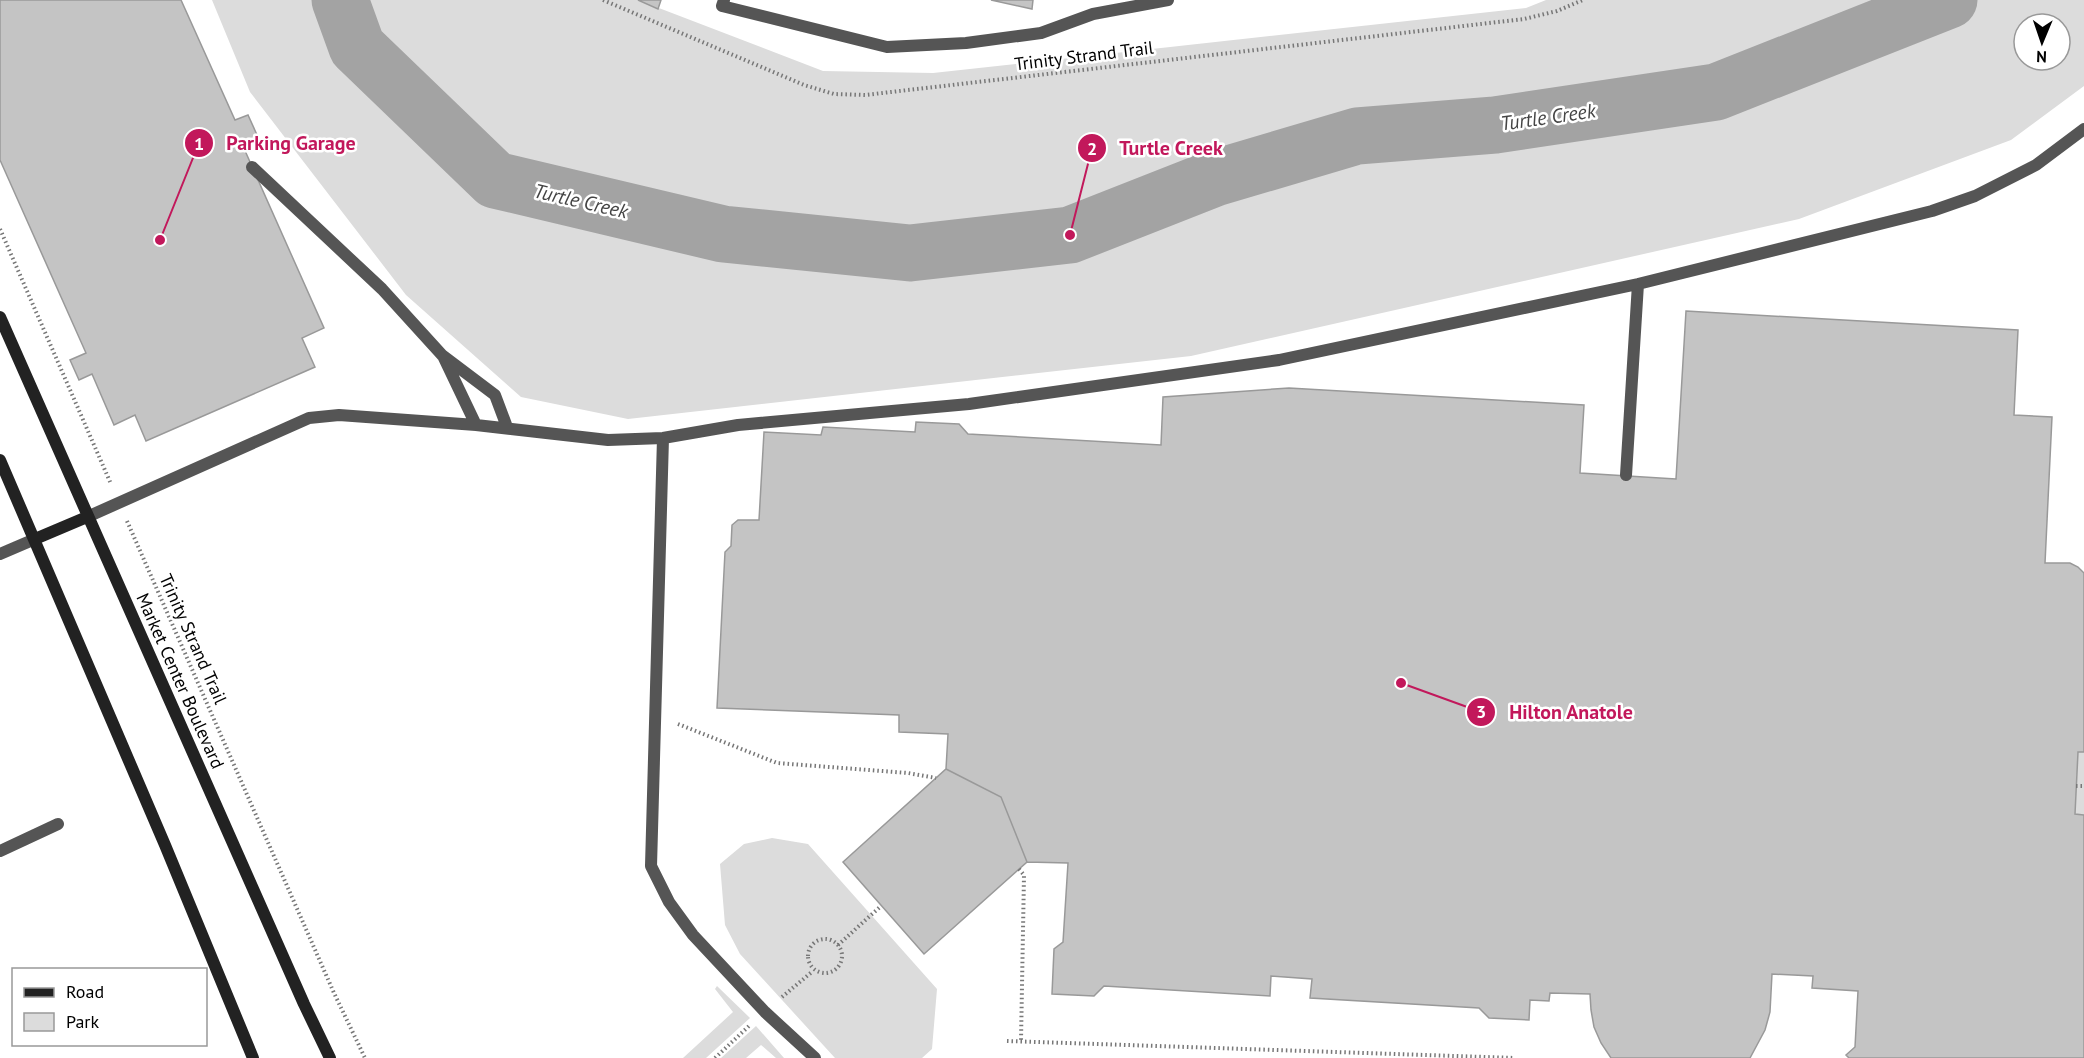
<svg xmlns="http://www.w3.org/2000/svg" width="2084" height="1058" viewBox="0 0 2084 1058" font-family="'PT Sans',sans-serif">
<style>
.green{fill:#dcdcdc;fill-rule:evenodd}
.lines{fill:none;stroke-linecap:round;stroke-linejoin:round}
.river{stroke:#a3a3a3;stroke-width:57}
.building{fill:#c4c4c4;stroke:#999;stroke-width:1.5}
.path{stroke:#777;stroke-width:4;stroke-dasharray:1.5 3;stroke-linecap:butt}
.lane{stroke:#555;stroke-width:12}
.secondary{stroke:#222;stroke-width:12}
.labels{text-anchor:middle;stroke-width:5;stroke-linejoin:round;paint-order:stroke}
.street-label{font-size:18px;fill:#000;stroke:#fff}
.water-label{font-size:20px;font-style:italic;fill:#444;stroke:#fff}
.leader{fill:none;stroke:#c2185b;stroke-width:2}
.callout-dot{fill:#c2185b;stroke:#fff;stroke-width:2}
.mark-label{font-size:18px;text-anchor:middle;font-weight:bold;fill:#fff}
.callout-label{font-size:20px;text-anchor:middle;font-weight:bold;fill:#c2185b;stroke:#fff;stroke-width:5;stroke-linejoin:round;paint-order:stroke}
</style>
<rect width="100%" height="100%" fill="#fff"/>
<!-- green -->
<path class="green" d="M212 0H638L823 71 933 73 1526 8 1546 0H2084V86L2011 140 1799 219 1191 356 628 419 521 397 406 295 250 92ZM2024 24H2060V60H2024Z
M2078 752H2084V815L2075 814Z
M772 838 808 844 937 989 932 1049 922 1058H835L740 954 725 925 720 864 744 844Z
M717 986 750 1018 706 1058H683L733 1012 715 989Z
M756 1026 784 1058H776L761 1045 746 1058H721Z"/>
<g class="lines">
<!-- river -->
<path class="river" d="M340 0 357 47 495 180 723 234 910 253 1070 235 1215 178 1357 136 1495 125 1716 92 1949 0"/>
</g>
<!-- building -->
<path class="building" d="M0 0H181L235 120 248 115 258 137 242 144 324 328 302 338 315 367 146 441 135 415 114 425 92 374 79 380 70 360 86 353 0 160Z
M638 0H661L658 9Z
M991 0H1033L1032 9Z
M1686 311 2018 330 2014 415 2052 417 2045 563H2070L2078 567 2084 573V752H2078L2075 814 2084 815V1058H1849L1846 1055 1855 1047 1858 991 1812 988 1813 976 1772 974 1770 1012 1765 1030 1750 1058H1611L1601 1043 1594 1027 1591 1010 1590 994 1550 993 1549 1001 1530 1000 1529 1020 1489 1018 1479 1008 1310 998 1312 979 1271 976 1270 996 1104 986 1094 996 1052 994 1054 949 1063 942 1068 863 1027 862 1001 797 946 769 948 734 899 732V715L717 708 725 552 731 546 732 525 738 520H759L764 432 821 435 823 427 915 432 916 422 959 424 968 434 1161 445 1163 397 1289 388 1584 405 1580 473 1676 479Z
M946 769 1001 797 1027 862 924 954 843 862Z"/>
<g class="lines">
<!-- path -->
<path class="path" d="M603 0 804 85 834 94 865 95 1524 19 1557 11 1583 0
M0 229 111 484
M127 521 334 993 365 1058
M678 724 777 763 908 773 936 778
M2076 786H2084
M1019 869 1024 875 1021 1041
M808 956a17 17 0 1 1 34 0a17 17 0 1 1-34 0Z
M838 945 881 906
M782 997 813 971
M1007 1041 1515 1058
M715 1058 749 1026"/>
<!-- lane -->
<path class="lane" d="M724 0 722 6 887 47 966 43 1041 33 1093 14 1168 0
M252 167 382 289 442 355 495 395 507 427
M444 358 476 425
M663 438 651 866 669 902 693 935 765 1012 815 1058
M1626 475 1638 284
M87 517 309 418 339 415 476 425 608 440 663 438 738 425 969 404 1279 360 1638 284 1932 211 1975 196 2036 165 2084 129
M0 554 35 539
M0 851 58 824"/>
<!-- secondary -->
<path class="secondary" d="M0 317 304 1004 330 1058
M0 460 165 845 253 1058
M35 539 87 517"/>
</g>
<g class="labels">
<!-- street labels -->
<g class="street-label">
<text transform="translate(1084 56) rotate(-7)" y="6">Trinity Strand Trail</text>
<text transform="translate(193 639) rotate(66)" y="6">Trinity Strand Trail</text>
<text transform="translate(180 681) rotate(66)" y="6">Market Center Boulevard</text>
</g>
<!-- water labels -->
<g class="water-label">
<text transform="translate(1548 117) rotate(-8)" y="7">Turtle Creek</text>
<text transform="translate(581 201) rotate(13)" y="7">Turtle Creek</text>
</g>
</g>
<!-- callouts -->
<path class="leader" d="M160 240L199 143M1070 235L1092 148M1401 683L1481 712"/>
<g class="callout-dot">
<circle cx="160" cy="240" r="6"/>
<circle cx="1070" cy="235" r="6"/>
<circle cx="1401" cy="683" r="6"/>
<circle cx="199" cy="143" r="15"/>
<circle cx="1092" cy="148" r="15"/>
<circle cx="1481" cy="712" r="15"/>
</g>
<g class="mark-label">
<text x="199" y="150">1</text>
<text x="1092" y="155">2</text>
<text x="1481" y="718">3</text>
</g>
<g class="callout-label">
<text x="291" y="150">Parking Garage</text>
<text x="1171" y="155">Turtle Creek</text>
<text x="1571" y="719">Hilton Anatole</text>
</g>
<!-- legend -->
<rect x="12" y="968" width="195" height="78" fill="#ffffff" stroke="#999999" stroke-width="1.5"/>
<rect x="24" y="988" width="30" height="9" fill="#222222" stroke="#999999" stroke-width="1.5"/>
<text x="66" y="998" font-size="18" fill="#000000">Road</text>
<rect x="24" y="1013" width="30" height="18" fill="#dcdcdc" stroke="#999999" stroke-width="1.5"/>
<text x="66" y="1028" font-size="18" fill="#000000">Park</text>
<!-- north arrow -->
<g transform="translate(2042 42) rotate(182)"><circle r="28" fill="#ffffff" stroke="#999999" stroke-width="1.5"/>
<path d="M0-4.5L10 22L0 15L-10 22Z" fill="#000000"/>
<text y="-9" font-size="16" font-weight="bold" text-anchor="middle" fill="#000000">N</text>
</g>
</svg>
